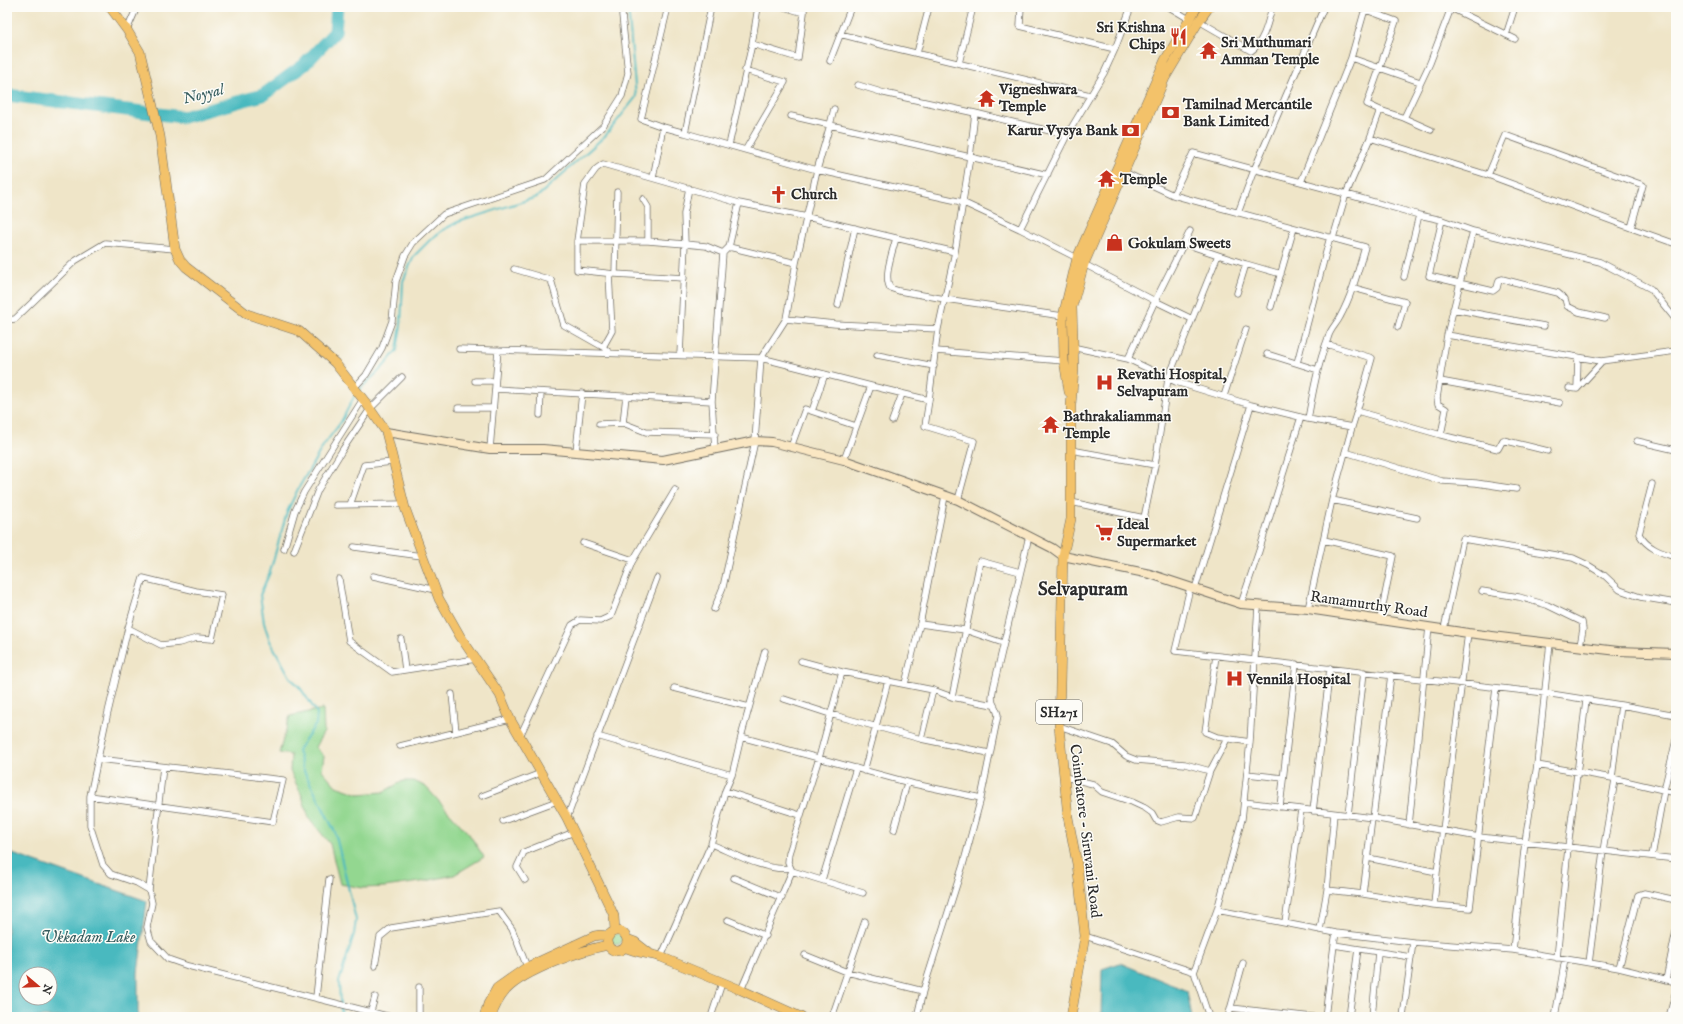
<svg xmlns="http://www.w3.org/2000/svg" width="1683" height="1024" viewBox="0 0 1683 1024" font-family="'IM FELL English',serif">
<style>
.green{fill:#93d790;stroke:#5f815e}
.water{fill:#49b9bf;stroke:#3a7275;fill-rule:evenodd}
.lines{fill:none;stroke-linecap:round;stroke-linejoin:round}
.stream{stroke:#49b9bf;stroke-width:2}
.river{stroke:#49b9bf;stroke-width:13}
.street-casing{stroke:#706c62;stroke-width:7}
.secondary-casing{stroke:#706c62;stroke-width:10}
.primary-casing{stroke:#706c62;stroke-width:10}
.street{stroke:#fff;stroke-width:5.5}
.secondary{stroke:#fae7c3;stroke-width:8}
.primary{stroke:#f3c26a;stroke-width:9}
.labels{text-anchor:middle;stroke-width:3;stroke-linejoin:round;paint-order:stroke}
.shield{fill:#fdfcf7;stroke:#6a6a68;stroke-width:1}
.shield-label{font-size:14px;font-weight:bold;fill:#2b2b2b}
.poi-label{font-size:15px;font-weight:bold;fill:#2b2b2b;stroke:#fdfcf7;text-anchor:start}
.street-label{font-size:15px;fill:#2b2b2b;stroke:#fdfcf7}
.water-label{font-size:16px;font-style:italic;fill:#365d5f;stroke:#fdfcf7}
.district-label{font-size:19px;font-weight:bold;fill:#2b2b2b;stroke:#fdfcf7}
</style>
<rect width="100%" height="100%" fill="#fdfcf7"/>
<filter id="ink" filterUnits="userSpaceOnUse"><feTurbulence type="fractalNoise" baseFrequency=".025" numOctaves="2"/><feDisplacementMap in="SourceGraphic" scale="8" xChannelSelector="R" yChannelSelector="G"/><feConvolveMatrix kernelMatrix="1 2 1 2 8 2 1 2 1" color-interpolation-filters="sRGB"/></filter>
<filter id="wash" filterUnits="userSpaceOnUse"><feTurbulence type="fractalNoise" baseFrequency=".012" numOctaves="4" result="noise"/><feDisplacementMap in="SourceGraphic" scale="16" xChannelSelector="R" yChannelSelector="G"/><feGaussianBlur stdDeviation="0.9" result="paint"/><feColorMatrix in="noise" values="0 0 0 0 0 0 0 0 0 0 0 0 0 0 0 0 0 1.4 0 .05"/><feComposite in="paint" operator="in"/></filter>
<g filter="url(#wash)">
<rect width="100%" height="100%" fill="#efe5c8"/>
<!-- green -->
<path class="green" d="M323 709 324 732 315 747 324 756 322 770 336 786 359 794 383 792 403 781H414L426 787 469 834 484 857 454 875 421 882 384 887 363 888 340 884 330 844 309 818 302 796 290 771 291 755 279 753 290 716Z
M611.5 939a5.5 5.5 0 1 1 11 0a5.5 5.5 0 1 1-11 0Z"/>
<!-- water -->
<path class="water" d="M7 852 147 901 138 973V1017H7ZM26 974H50V998H26Z
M1120 963 1187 991 1192 1017H1101L1102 969Z"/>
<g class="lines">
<!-- stream -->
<path class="stream" d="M359 390 383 367 397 350 401 325 403 281 414 256 430 240 443 230 458 222 537 197 606 135 636 97 628 7
M342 1017 340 1002 339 982 354 934 356 920 335 832 303 769 298 750 316 724 317 713 301 689 290 677 270 641 264 623 260 595 270 572 287 512 298 489 323 446 341 422 355 395"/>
<!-- river -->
<path class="river" d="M7 95 183 117 263 95 304 65 335 32 337 7"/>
</g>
</g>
<g filter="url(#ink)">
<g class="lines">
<defs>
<path id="street" d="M668 7 641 119 663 127 685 133
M711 7 685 133 817 170 962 202 1020 229
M784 7 804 13V7
M1021 7 1020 26 1115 49
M1169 7 1189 19
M1358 7 1396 21 1367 104 1380 110
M1449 7 1515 39
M1199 21 1251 51C1264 42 1268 22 1272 7
M127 30 137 7
M840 34 886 46 1090 95
M1506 35 1515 7
M752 44 798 58 804 13
M917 53 929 7
M1351 58 1365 9
M830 61 851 7
M959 63 973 7
M745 70 785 82 746 149
M858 85 884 93 975 113
M791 116 830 125 834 109
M1404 118 1431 130
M1067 135 1020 229 1077 258
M1370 138 1488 175 1505 135 1643 185 1631 228 1488 175
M729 145 752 44 758 7
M1124 172 1173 195 1365 247C1358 271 1352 295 1340 317 1336 325 1330 329 1328 338 1318 364 1313 391 1308 419L1352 427 1332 500 1308 609
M653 178 663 127
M1301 182 1351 58 1420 82
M1173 195 1193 153 1346 194 1419 215 1442 220 1473 231 1600 262 1651 289 1676 320
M643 199 648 207V241
M739 203 729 247 796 263
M1238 213 1254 170 1324 7
M1442 220 1429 276 1493 291 1497 288 1499 280 1502 279 1558 293 1565 299 1567 306 1579 312 1605 318
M1631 228 1676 244
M1190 231 1155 301 1192 319
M896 238C893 251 883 276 890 288L899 291 945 299 1063 316
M1333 238 1346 194 1370 138 1380 110 1404 118 1430 63 1451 8
M577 241H648L685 244 706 246 723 253
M1218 255 1246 264
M1084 264 1155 301 1128 359 1176 382 1251 405 1308 419
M514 269 551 280 564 325 603 347 610 353
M615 274 617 192
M1404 277 1419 215
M684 278 615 274 577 270V241L585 184 596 169 603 164 739 203 807 217 955 252
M1354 288 1405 302 1398 327
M1237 293 1246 264 1281 274
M838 305 855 228
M1271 307 1294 228
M1453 309 1544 326
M786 319 835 324 938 329
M7 320 15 319 75 261 105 243 175 249
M1447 335 1601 361 1676 351
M1326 344 1372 358 1357 411
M603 347 612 331 609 274
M1072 347 1128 359
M459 349 761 358 871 386
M936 351 1064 361
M1267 354 1318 370
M680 355 685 244 684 214 689 188
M877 355 934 366
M1297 363 1330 237
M475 381H495
M1440 381 1560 403
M354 388 366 375 382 348 392 321 396 281 405 256 413 243 444 214 545 180 603 126 622 96 628 73 622 15 623 7
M1569 388 1577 389 1603 361
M495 389 712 401
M1577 389 1578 357
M1224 396 1246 329
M929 400 925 426 974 441 958 500
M458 408H493
M812 411 825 374
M540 415 541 392
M892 421 902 394
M623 423 626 396
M599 424 623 423 646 432 715 434
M1352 427 1357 411 1441 435 1498 449 1503 440 1548 451
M1441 435 1446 409 1438 404 1437 398 1447 335 1473 231
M1637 441 1676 450
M791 447 805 409 856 426
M490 449 498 350
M715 450 712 401 723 253 729 247
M1071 450 1155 465
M576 452 582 393
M1345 452 1442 481 1476 483 1516 489
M844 460 871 386 929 400 938 329 955 252 970 157 1048 175
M1652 484 1639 534C1647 548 1661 553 1676 557
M1332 500 1417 518
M1071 502 1144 518 1155 465 1168 379 1218 255 1185 244
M336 505 404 504
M350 505 364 465 393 462
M1324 540 1393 556 1380 619
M583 543 633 560
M354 547 422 556
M284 549 295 511 304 492 363 399
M294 551 318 490 343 449 370 409 402 377
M373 576 436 590
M339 579 349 641 392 672 476 659
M1190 588 1175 651 1545 693 1621 705 1612 778
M1195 589 1251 405
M1482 591 1519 597 1547 605 1582 622 1583 629 1580 646
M1241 604 1259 551 1301 417
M714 609 723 587 755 441 761 358 786 319 796 263 817 170 830 125 970 157 975 113 1067 135 1104 73 1115 49 1131 7
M920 624 965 630 1003 643
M128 628 161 645 179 643 197 638 212 639 222 595 196 591 143 578 128 628 105 725 90 796V825L103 865 111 874 137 883 149 890 152 903 147 927 151 941 168 959 188 966 391 1017
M1444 629 1463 539 1573 558 1588 565 1604 575 1620 590 1640 597 1676 603
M401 639 405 670
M1216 656 1205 732 1217 737 1250 742
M801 661 842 672
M905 684 920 624 945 496
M674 688 749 707
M452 694 456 732
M952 697 980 561 1020 572
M784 699 830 714 921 739 989 753
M1621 705 1676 715
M1059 726 1112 744 1126 756 1136 760 1185 764 1210 771
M520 736 572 625 580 620 600 621 611 616 632 562 675 490
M597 736 732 775
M741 737 914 784 981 798
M921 739 933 690
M400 746 510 719
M1537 765 1612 778 1676 793
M864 771 888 681
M1247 774 1283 778
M1065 777 1093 784 1102 792 1132 802 1145 808 1152 813 1156 820 1161 822 1179 817 1195 818 1210 771 1227 739
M725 791 800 815
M90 796 273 822 283 780 98 759
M482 796 541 773
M1244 802 1373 818 1479 837 1676 859
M1280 807 1296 664
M1313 811 1330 668
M1348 815 1364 672
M567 818 657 578
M1372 818 1363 894 1434 905 1470 908 1496 688
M1373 818 1391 675
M503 821 557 801
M1409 825 1429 627
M894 830 907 783
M711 844C733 853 766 872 790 868
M1652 856 1664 790 1676 740
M1368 858 1437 872
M792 871 863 893
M734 878 782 898
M525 880 517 867 524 852 574 832
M822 880 856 768
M149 890 163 767
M1327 890 1363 894
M1434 905 1437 872 1443 830 1468 633
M1217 910 1336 933 1413 942 1513 950 1525 842 1537 765 1550 643
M728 920 766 936
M1285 923 1301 810
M1320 930 1327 890 1334 814
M1085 936 1194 972 1217 910 1242 819 1250 742 1258 606
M1334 945 1336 933
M1513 950 1619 968 1676 982
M805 955 847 972 923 991
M661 957 711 844 725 791 732 775 741 737 765 651
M1557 958 1568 848 1586 700
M1589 963 1603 851 1615 780
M375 966 380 937 391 928 499 911 512 929 527 967
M1619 968 1638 895 1644 893 1676 900
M1194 972 1209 1017
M1666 980 1676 931
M419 987V1017
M741 990 792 871 788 862 789 853 819 758 842 672 933 690 952 697 993 705
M316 997 329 879
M1231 1008 1313 1017
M371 1011 375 997
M711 1017 722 983
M832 1017 865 921
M917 1017 923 991 963 865 981 798 998 715C997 710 996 709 994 705 990 700 993 691 994 685L1029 536
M1228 1017 1243 963
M1325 1017 1334 945 1411 957
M1349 1017 1358 949
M1372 1017 1378 952
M1403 1017 1413 942
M1555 1017 1565 959
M1669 1017 1676 991"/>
<path id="secondary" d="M386 432 490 449H543L663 460 755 441 772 442 844 460 958 500 1052 548 1063 556 1150 574 1241 604 1308 609 1468 633 1550 643 1618 651 1676 653"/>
<path id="primary" d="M110 7 127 30 140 52 160 136 175 249 180 260 186 267 247 314 299 331 335 363 366 403 386 432 405 508 439 599 460 636 500 695 510 719 567 818 610 907 614 916 615 931
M1069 392 1064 361 1063 316 1077 258 1165 60 1197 7
M607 941a10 10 0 1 1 20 0a10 10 0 1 1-20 0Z
M627 939 635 942 649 953
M625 947C636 953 649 953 661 957L741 990 801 1017
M484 1017 488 1004 497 988 527 967 594 936 600 935 609 936
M491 1017C494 1008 500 997 506 990 525 970 582 950 608 945
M1071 1017 1085 936 1077 864 1068 817 1059 726 1063 556 1071 519V405L1074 370 1072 307 1084 264 1165 78 1199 21 1209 7"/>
</defs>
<!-- street casing -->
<use href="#street" class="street-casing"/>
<!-- secondary casing -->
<use href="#secondary" class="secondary-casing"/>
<!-- primary casing -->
<use href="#primary" class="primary-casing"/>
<!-- street -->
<use href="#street" class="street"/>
<!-- secondary -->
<use href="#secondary" class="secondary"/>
<!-- primary -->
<use href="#primary" class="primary"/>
</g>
</g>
<!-- icons -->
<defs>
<symbol id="restaurant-bare" viewBox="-9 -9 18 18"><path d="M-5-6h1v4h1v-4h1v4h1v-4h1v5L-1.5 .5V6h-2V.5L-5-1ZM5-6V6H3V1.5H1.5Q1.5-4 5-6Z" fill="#c8321e" stroke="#fdfcf7" stroke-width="2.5" paint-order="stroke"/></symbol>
<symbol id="temple-bare" viewBox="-9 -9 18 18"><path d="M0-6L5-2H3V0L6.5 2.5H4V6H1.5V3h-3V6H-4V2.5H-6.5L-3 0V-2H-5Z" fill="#c8321e" stroke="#fdfcf7" stroke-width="2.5" paint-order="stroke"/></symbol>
<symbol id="bank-bare" viewBox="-9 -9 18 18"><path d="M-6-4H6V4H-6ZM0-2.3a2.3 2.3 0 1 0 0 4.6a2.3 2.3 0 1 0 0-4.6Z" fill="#c8321e" stroke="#fdfcf7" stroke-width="2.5" paint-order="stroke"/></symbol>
<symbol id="church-bare" viewBox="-9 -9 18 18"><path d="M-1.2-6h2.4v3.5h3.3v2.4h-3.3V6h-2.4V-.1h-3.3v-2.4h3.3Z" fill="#c8321e" stroke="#fdfcf7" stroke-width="2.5" paint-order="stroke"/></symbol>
<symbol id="shop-bare" viewBox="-9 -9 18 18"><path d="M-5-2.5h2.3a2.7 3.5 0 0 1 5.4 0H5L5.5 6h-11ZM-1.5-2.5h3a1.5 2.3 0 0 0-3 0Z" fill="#c8321e" stroke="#fdfcf7" stroke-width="2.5" paint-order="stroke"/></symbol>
<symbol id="hospital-bare" viewBox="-9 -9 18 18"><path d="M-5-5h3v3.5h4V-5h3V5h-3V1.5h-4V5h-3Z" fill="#c8321e" stroke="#fdfcf7" stroke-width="2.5" paint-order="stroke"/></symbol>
<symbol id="supermarket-bare" viewBox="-9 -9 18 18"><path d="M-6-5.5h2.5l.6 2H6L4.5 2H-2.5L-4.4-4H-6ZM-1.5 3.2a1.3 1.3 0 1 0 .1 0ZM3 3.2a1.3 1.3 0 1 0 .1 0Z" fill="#c8321e" stroke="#fdfcf7" stroke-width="2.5" paint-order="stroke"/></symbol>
</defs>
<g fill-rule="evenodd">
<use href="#restaurant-bare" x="1166" y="24" width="25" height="25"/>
<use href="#temple-bare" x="1196" y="38" width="25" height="25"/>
<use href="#temple-bare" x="974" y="86" width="25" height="25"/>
<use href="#bank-bare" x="1158" y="100" width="25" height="25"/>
<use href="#bank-bare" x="1118" y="118" width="25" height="25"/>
<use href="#temple-bare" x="1094" y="166" width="25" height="25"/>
<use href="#church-bare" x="766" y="182" width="25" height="25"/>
<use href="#shop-bare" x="1102" y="230" width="25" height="25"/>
<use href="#hospital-bare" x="1092" y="370" width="25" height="25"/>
<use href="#temple-bare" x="1038" y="412" width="25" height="25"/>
<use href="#supermarket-bare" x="1092" y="520" width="25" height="25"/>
<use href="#hospital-bare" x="1222" y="666" width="25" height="25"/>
</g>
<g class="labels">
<!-- shield labels -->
<rect class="shield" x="1036" y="700" width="46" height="24" rx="3"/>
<g class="shield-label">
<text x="1059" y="717">SH271</text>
</g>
<!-- poi labels -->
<g class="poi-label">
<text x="1165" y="32" text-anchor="end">Sri Krishna<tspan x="1165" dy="17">Chips</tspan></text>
<text x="1221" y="47">Sri Muthumari<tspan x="1221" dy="17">Amman Temple</tspan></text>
<text x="999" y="94">Vigneshwara<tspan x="999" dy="17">Temple</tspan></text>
<text x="1183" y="109">Tamilnad Mercantile<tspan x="1183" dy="17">Bank Limited</tspan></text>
<text x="1118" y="135" text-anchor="end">Karur Vysya Bank</text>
<text x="1120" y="184">Temple</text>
<text x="791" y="199">Church</text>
<text x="1128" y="248">Gokulam Sweets</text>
<text x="1117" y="379">Revathi Hospital,<tspan x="1117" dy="17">Selvapuram</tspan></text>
<text x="1063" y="421">Bathrakaliamman<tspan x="1063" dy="17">Temple</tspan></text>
<text x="1117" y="529">Ideal<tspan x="1117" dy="17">Supermarket</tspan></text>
<text x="1247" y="684">Vennila Hospital</text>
</g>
<!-- street labels -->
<g class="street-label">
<text transform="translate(1369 604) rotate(8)" y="5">Ramamurthy Road</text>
<text transform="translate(1086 831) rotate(83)" y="5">Coimbatore - Siruvani Road</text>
</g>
<!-- water labels -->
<g class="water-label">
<text transform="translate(203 93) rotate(-14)" y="6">Noyyal</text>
<text x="88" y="942">Ukkadam Lake</text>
</g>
<!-- district labels -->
<g class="district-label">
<text x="1083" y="595">Selvapuram</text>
</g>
</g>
<!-- margin -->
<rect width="1683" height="1024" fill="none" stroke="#fdfcf7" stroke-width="24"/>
<!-- north arrow -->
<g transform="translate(38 986) rotate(109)"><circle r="19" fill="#fdfcf7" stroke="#a9a8a5"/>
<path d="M0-3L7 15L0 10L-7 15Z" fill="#c8321e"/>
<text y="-6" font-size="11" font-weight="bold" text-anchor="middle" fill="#2b2b2b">N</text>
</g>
</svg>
